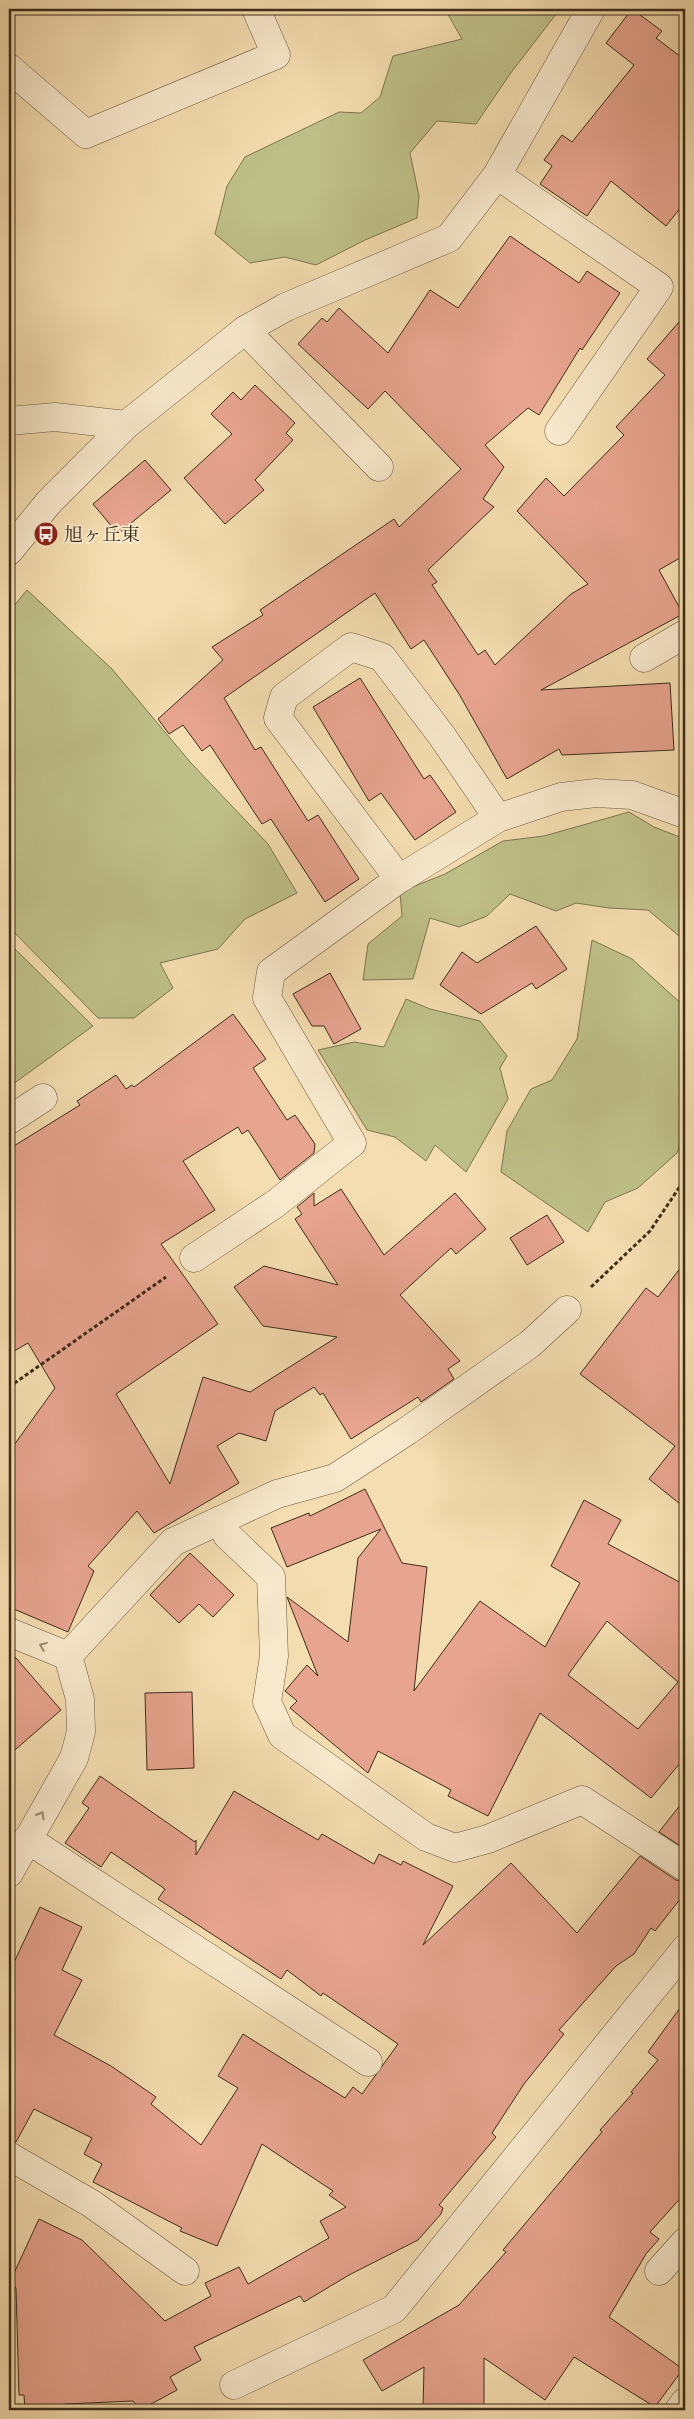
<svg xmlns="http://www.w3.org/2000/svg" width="694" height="2419" viewBox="0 0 694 2419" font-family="'IM FELL Double Pica','Noto Serif JP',serif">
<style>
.green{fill:#bfc089;stroke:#7e7650}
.building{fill:#e7a48f;stroke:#3e2d18;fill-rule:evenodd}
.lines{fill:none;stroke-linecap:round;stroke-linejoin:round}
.minor-casing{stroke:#6c593e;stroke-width:29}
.path{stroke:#3e2d18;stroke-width:3;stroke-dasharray:4 2.5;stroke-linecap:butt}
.minor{stroke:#f8e9cc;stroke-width:28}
.oneway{stroke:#9b8b72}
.labels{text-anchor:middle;stroke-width:4;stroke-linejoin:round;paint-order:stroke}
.poi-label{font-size:19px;fill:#3e2d18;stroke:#f8e9cc;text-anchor:start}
</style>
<rect width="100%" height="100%" fill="#f4ddb0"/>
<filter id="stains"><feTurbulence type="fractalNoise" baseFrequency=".004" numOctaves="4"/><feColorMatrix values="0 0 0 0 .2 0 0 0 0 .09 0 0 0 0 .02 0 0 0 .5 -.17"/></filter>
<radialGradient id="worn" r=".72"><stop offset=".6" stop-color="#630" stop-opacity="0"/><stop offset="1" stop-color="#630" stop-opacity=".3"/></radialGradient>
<!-- green -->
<path class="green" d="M445 9H560L510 74 476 124 437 121 410 153 419 196 417 218 365 240 316 265 285 257 250 263 215 234 227 186 245 157 339 112 361 113 380 97 393 56 462 39Z
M27 590 112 669 191 763 268 844 297 893 245 919 218 949 160 963 173 988 134 1018H98L9 927V612Z
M629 812 654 827 685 839V941L648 910 609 908 576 903 556 911 510 894 487 916 459 927 430 918 413 979 363 980 368 944 402 916 400 892 445 874 503 841 544 836Z
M592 940 632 959 685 1007V1132L677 1153 638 1188 605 1202 588 1232 501 1172 507 1131 531 1089 552 1080 577 1039Z
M9 943 93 1026 9 1087Z
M406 999 430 1009 480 1021 507 1056 500 1068 508 1099 466 1172 435 1145 426 1161 395 1137 367 1130 318 1050 354 1042 384 1047Z"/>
<!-- building -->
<path class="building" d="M632 9 662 31 656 38 685 60V202L666 226 611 181 587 216 540 184 552 166 544 160 562 135 572 142 634 65 606 43Z
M510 236 579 283 587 271 620 293 582 350 580 348 539 415 528 408 485 445 504 467 483 499 494 507 428 570 437 582 432 585 478 655 485 650 495 665 571 594 588 584 517 511 546 478 564 496 624 435 616 427 665 375 647 359 685 315V555L659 570 683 614 541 690 670 683 674 750 562 755 559 749 507 779 459 694 424 640 411 649 375 593 224 698 255 750 261 747 308 821 318 815 359 879 325 902 271 819 262 824 210 745 202 751 183 725 169 734 158 719 223 660 212 647 263 615 260 610 394 519 399 527 461 469 385 391 368 409 298 344 322 318 327 322 339 308 388 353 430 290 458 308Z
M255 385 295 423 286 433 293 440 255 480 264 490 225 524 184 478 232 434 211 414 233 392 241 400Z
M145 460 171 490 118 534 93 504Z
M360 678 424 779 430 775 456 812 415 840 381 793 369 801 313 707Z
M536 926 567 969 536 989 532 983 481 1014 440 985 462 952 477 963Z
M330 973 361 1029 334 1044 324 1026H312L293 994Z
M233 1014 266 1059 253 1068 287 1120 295 1115 315 1144 314 1153 280 1180 248 1130 242 1134 238 1127 183 1161 215 1210 161 1244 218 1324 116 1394 170 1484 203 1377 250 1392 337 1337 263 1326 234 1287 264 1266 338 1285 295 1219 302 1214 297 1207 314 1193V1206L341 1189 384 1255 455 1193 486 1229 456 1254 451 1248 400 1295 460 1361 448 1369 454 1379 421 1402 418 1397 351 1439 323 1393 320 1395 314 1387 275 1411 266 1441 239 1433 217 1446 239 1483 154 1533 137 1511 88 1566 94 1571 68 1632 9 1607V1452L55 1388 28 1343 9 1354V1149L80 1105 77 1101 116 1075 126 1089 132 1085 134 1087Z
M547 1215 564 1242 527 1265 510 1238Z
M685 1262V1508L649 1479 675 1446 580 1374 646 1288 658 1297Z
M365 1489 402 1563 427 1567 414 1691 480 1601 545 1647 580 1583 551 1566 584 1500 621 1520 608 1544 685 1585V1757L651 1798 540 1713 488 1816 448 1796 451 1790 378 1751 368 1773 290 1708 297 1701 285 1691 307 1665 318 1676 287 1597 348 1642 358 1558 381 1529 287 1567 271 1528 309 1513 310 1516ZM607 1621 678 1682 638 1729 568 1675Z
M190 1553 234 1595 213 1617 199 1604 179 1623 150 1595Z
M9 1650 61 1710 9 1755Z
M192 1692 194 1768 147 1770 145 1693Z
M100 1776 195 1842 196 1840V1855L234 1791 318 1840 322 1834 374 1864 379 1854 401 1865 403 1861 453 1886 423 1945 511 1863 577 1933 640 1856 676 1880 685 1882V1893L655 1931 651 1928 634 1954 616 1966 559 2030 564 2034 524 2084 492 2133 496 2137 439 2205 443 2208 441 2214 418 2240 349 2275 304 2302 300 2296 194 2347 201 2360 170 2377 177 2390 140 2410 133 2401 65 2404V2409L25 2410 24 2395H19L16 2288 9 2284 39 2219 82 2240 165 2321 211 2296 205 2283 239 2267 248 2284 329 2238 320 2221 346 2207 329 2195 333 2191 262 2144 217 2246 180 2231 182 2228 93 2182 102 2164 84 2154 92 2138 34 2109 16 2142 9 2140V1973L40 1907 82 1927 62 1970 82 1980 54 2035 111 2066 156 2097 151 2104 201 2145 238 2088 218 2076 243 2034 345 2098 353 2087 362 2094 398 2044 323 1993 321 1996 287 1970 281 1979 158 1899 165 1889 111 1852 101 1867 65 1843 89 1808 82 1803Z
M685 1799V1849L659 1832Z
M685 2001V2193L650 2232 659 2239 646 2254 609 2317 683 2369 655 2407 574 2357 545 2400 484 2358V2410H423L424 2367 382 2391 363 2360 459 2305 506 2252 503 2250 602 2132 600 2130 633 2093 631 2092 658 2060 648 2052Z"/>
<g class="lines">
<defs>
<path id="minor" d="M9 68 86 134 276 55 256 9
M497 175 659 287 559 431
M245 330 379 467
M9 421 55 417 126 425
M9 551 49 502 126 425 245 330 286 307 449 238 497 175 591 9
M644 658 685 634
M399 879 278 718 284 697 351 647 382 657 442 736 498 818
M9 1120 43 1098
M194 1258 275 1204 352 1143 267 998 271 972 399 879 498 818 561 797 596 793 632 795 685 814
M220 1520 227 1535 271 1577 274 1656 267 1702 282 1735 426 1837 455 1848 488 1839 582 1800 685 1867
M9 1632 68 1656 80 1699 81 1732 74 1758 9 1873
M68 1656 173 1542 277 1494 335 1478 407 1431 530 1344 567 1310
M27 1839 368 2062
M9 2156 92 2204 185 2271
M659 2271 685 2242
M234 2385 394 2309 685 1949
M679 2410 685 2402"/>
</defs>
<!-- minor casing -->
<use href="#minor" class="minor-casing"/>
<!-- path -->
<path class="path" d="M591 1287 650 1231 685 1179
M9 1387 166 1277"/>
<!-- minor -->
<use href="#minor" class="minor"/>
</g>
<!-- one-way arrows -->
<defs><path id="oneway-chevron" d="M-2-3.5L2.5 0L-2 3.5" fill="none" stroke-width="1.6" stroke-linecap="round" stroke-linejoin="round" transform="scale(1.25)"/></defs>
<g class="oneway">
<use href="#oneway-chevron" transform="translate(43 1646) rotate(-158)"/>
<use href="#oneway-chevron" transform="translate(41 1815) rotate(-60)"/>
</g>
<!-- icons -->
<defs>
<symbol id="bus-disc" viewBox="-11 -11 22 22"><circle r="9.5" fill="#8f2418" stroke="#f8e9cc"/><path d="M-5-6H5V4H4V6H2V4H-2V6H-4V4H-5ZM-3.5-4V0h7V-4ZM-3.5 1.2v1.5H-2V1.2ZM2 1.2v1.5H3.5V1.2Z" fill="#fff"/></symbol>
</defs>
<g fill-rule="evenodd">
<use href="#bus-disc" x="32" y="520" width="28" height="28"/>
</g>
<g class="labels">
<!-- poi labels -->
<g class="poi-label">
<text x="64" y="541">旭ヶ丘東</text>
</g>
</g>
<!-- margin -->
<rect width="694" height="2419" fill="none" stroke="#f4ddb0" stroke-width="30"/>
<rect x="10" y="10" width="674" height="2399" fill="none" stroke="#3e2d18" stroke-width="2.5"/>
<rect x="15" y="15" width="664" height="2389" fill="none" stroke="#3e2d18"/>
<rect width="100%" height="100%" filter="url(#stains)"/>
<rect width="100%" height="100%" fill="url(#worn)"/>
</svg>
